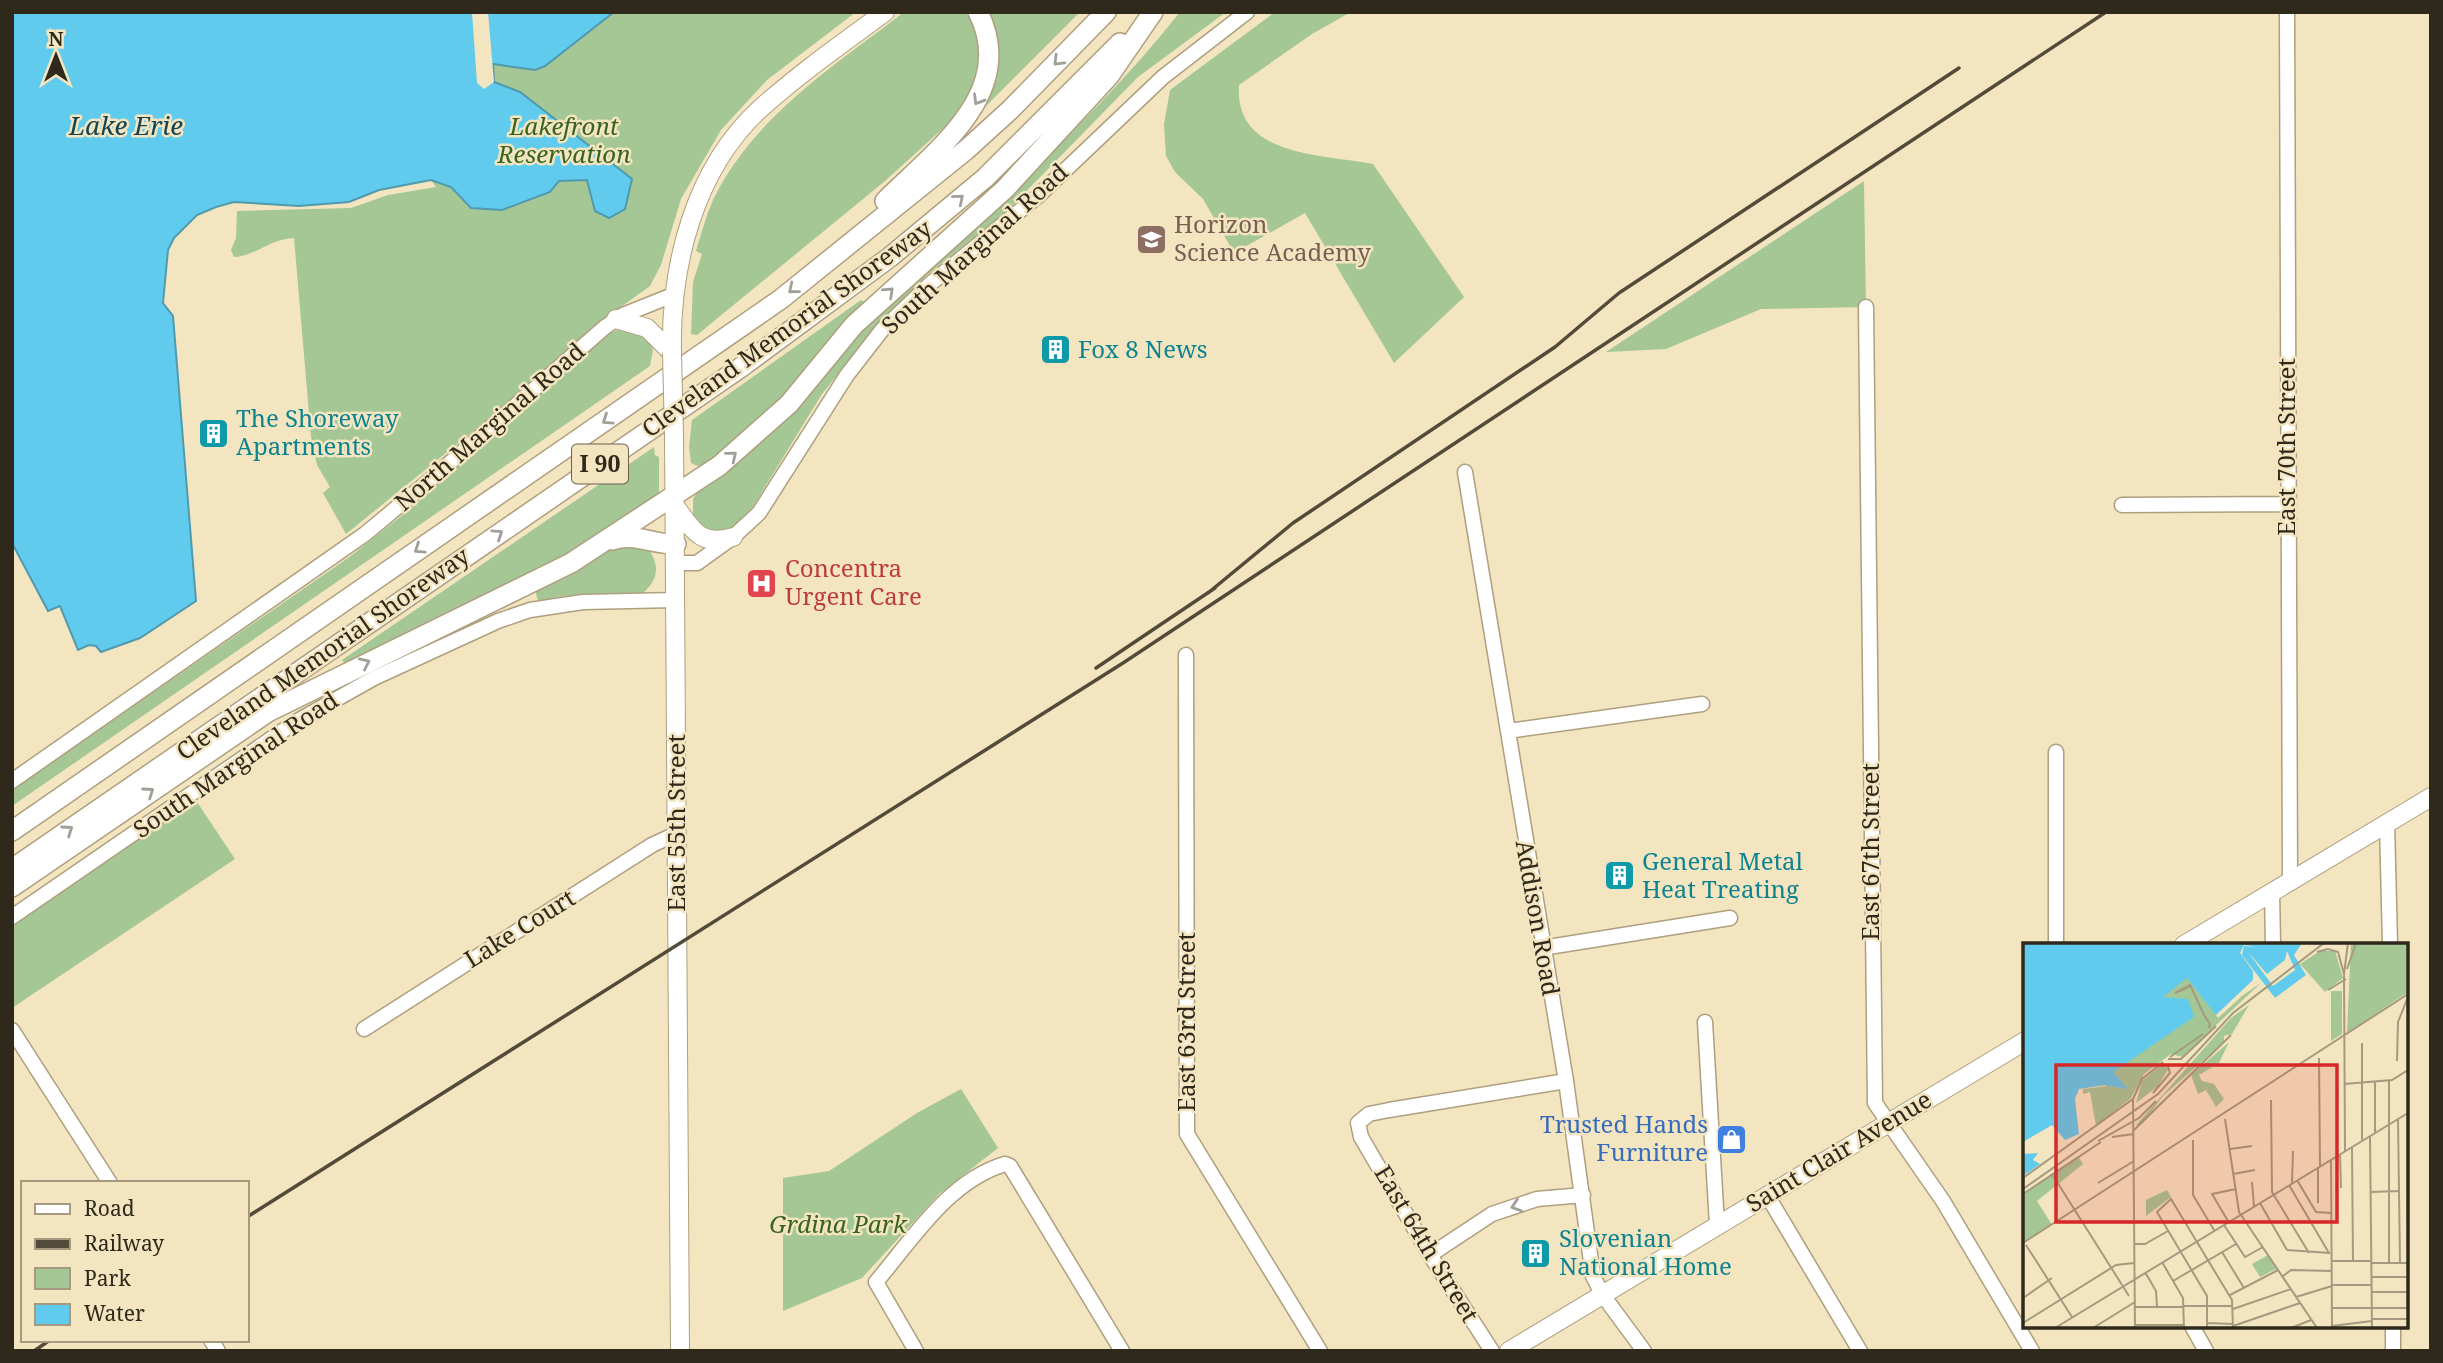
<svg xmlns="http://www.w3.org/2000/svg" width="2443" height="1363" viewBox="0 0 2443 1363" font-family="'Noto Serif',serif">
<style>
.green{fill:#a4c795}
.water{fill:#60cbed;stroke:#519aae;stroke-width:2}
.pier{fill:#f4e5c1}
.lines{fill:none;stroke-linecap:round;stroke-linejoin:round}
.minor-casing{stroke:#ae9f7e;stroke-width:17}
.major-casing{stroke:#ae9f7e;stroke-width:20}
.highway-casing{stroke:#ae9f7e;stroke-width:22}
.minor{stroke:#fff;stroke-width:14}
.major{stroke:#fff;stroke-width:18}
.highway{stroke:#fff;stroke-width:19}
.rail{stroke:#534b39;stroke-width:3.5}
.major-bridge-casing{stroke:#ae9f7e;stroke-width:20;stroke-linecap:butt}
.major-bridge{stroke:#fff;stroke-width:18}
.oneway{stroke:#a19f98}
.labels{text-anchor:middle;stroke-width:5;stroke-linejoin:round;paint-order:stroke}
.shield{fill:#f4e5c1;stroke:#6a614d;stroke-width:2}
.shield-label{font-size:23px;font-weight:bold;fill:#2f291b}
.park-label{font-size:24px;font-style:italic;fill:#38641f;stroke:#f4e5c1}
.education-label{font-size:24px;fill:#785e54;stroke:#f4e5c1;text-anchor:start}
.street-label{font-size:24px;fill:#2f291b;stroke:#f4e5c1}
.culture-label{font-size:24px;fill:#0d838f;stroke:#f4e5c1;text-anchor:start}
.health-label{font-size:24px;fill:#be3a42;stroke:#f4e5c1;text-anchor:start}
.shop-label{font-size:24px;fill:#366cbe;stroke:#f4e5c1;text-anchor:end}
.water-label{font-size:26px;font-style:italic;fill:#164554;stroke:#f4e5c1}
.inset-road{fill:none;stroke:#a59a7f;stroke-width:2}
.view{fill:#d62828;fill-opacity:0.15;stroke:#d62828;stroke-width:3.5}
.inset-edge{fill:none;stroke:#2f291b;stroke-width:3.5}
</style>
<rect width="100%" height="100%" fill="#f4e5c1"/>
<!-- green -->
<path class="green" d="M345 12H856L767 80 721 130 681 199 661 265 650 286 600 322 504 406 346 534 323 493 330 487 317 465 311 437 294 238C269 239 256 256 234 257L231 250 236 238 237 211 351 208 388 195 436 187 349 69Z
M904 12H970L978 26 979 79 960 113 885 181 697 335 691 334 693 282 702 254 696 251C701 234 706 216 713 200 754 116 833 67 904 12Z
M984 12H1080L984 108 981 105Z
M1180 12H1226L1138 77 1008 210 927 275 881 320 822 394 749 513C736 526 726 533 708 534L693 523V499L700 487C752 436 803 384 856 334 966 230 1085 132 1180 12Z
M1275 12H1351L1312 34 1239 85C1234 157 1321 154 1373 164L1464 297 1394 363 1305 213 1234 253 1203 199 1175 172 1166 156 1164 124 1170 90Z
M1864 181 1866 307 1761 309 1666 349 1606 352Z
M861 300 867 304 779 406 702 468 691 463 689 447 692 420Z
M622 328 647 337 653 350 650 366 12 806V790L348 558 409 510 608 334Z
M654 447 655 455 659 457V496L584 549 346 665 342 660Z
M614 546 647 547C660 564 659 579 643 593L563 596 538 601 535 589Z
M191 793 235 859 12 1008V917Z
M961 1089 998 1148 939 1194 862 1278 783 1311V1178L829 1171 917 1113Z"/>
<!-- water -->
<path class="water" d="M12 12H614L545 66 535 70 493 64 494 82 520 92 632 179 625 209 609 218 595 211 587 180 559 181 550 192 502 210 471 208 451 187 431 180 379 190 349 202 299 206 234 202 216 207 197 215 174 238 168 250 163 303 173 316 196 601 140 638 101 652 96 646 89 645 78 650 60 606 48 611 12 543Z"/>
<!-- pier -->
<path class="pier" d="M472 12H488L494 82 484 89 477 83Z"/>
<g class="lines">
<defs>
<path id="minor" d="M2287 12 2290 881
M1866 307 1875 1103 1943 1201 2032 1351
M1465 472 1566 1081 1593 1276 1602 1294 1644 1351
M2122 505 2286 504
M676 563H697L733 537 759 513 847 375 882 330 930 284 1038 196 1163 77 1247 12
M1186 655 1187 1134 1320 1351
M1508 731 1702 704
M12 781 365 534 436 475 605 327 623 315 673 295
M2387 823 2390 945
M2272 892 2273 945
M12 917 294 723 374 678 498 621 530 610 583 602 676 600
M2056 945V752
M1542 948 1730 918
M1705 1022 1717 1225
M364 1029 652 845 678 833
M12 1030 110 1183
M1767 1195 1860 1351
M1430 1255 1492 1214 1537 1199 1583 1195
M2192 1326 2206 1351
M2393 1326V1351
M211 1340 218 1351
M916 1351 876 1282C912 1240 948 1181 1005 1164L1010 1166 1122 1351
M1492 1351 1430 1255 1361 1137 1358 1123 1369 1114 1389 1110 1566 1081"/>
<path id="major" d="M616 319 647 328 672 353
M672 353C670 266 694 169 761 108 800 73 843 43 885 12
M674 435 680 1351
M675 506C693 530 700 547 733 537
M2184 945 2431 797
M1509 1351 2025 1041"/>
<path id="highway" d="M885 201C935 151 1019 92 978 12
M612 540C635 532 652 545 676 544
M12 831 781 299 966 150 1010 110 1106 12
M12 869 740 368 890 257 985 178 1120 43
M12 887 268 712 571 563 719 466 789 404 854 325 1005 189 1109 76 1153 12"/>
</defs>
<!-- minor casing -->
<use href="#minor" class="minor-casing"/>
<!-- major casing -->
<use href="#major" class="major-casing"/>
<!-- highway casing -->
<use href="#highway" class="highway-casing"/>
<!-- minor -->
<use href="#minor" class="minor"/>
<!-- major -->
<use href="#major" class="major"/>
<!-- highway -->
<use href="#highway" class="highway"/>
<!-- rail -->
<path class="rail" d="M1208 593 1293 523 1555 347 1619 293 1959 68
M1096 668 1215 588
M247 1217 1123 663 2106 12
M34 1351 50 1340"/>
<defs>
<path id="major-bridge" d="M672 353 674 435"/>
</defs>
<!-- major-bridge casing -->
<use href="#major-bridge" class="major-bridge-casing"/>
<!-- major-bridge -->
<use href="#major-bridge" class="major-bridge"/>
</g>
<!-- one-way arrows -->
<defs><path id="oneway-chevron" d="M-2-3.5L2.5 0L-2 3.5" fill="none" stroke-width="1.6" stroke-linecap="round" stroke-linejoin="round" transform="scale(1.75)"/></defs>
<g class="oneway">
<use href="#oneway-chevron" transform="translate(1058 61) rotate(135)"/>
<use href="#oneway-chevron" transform="translate(978 100) rotate(121)"/>
<use href="#oneway-chevron" transform="translate(959 199) rotate(-40)"/>
<use href="#oneway-chevron" transform="translate(793 289) rotate(141)"/>
<use href="#oneway-chevron" transform="translate(889 292) rotate(-43)"/>
<use href="#oneway-chevron" transform="translate(607 420) rotate(146)"/>
<use href="#oneway-chevron" transform="translate(732 456) rotate(-39)"/>
<use href="#oneway-chevron" transform="translate(498 534) rotate(-34)"/>
<use href="#oneway-chevron" transform="translate(419 549) rotate(146)"/>
<use href="#oneway-chevron" transform="translate(365 663) rotate(-25)"/>
<use href="#oneway-chevron" transform="translate(149 792) rotate(-35)"/>
<use href="#oneway-chevron" transform="translate(68 830) rotate(-35)"/>
<use href="#oneway-chevron" transform="translate(1516 1206) rotate(162)"/>
</g>
<!-- icons -->
<defs>
<symbol id="school-square" viewBox="-11 -11 22 22"><rect x="-9" y="-9" width="18" height="18" rx="4" fill="#8d6e63" stroke="#f4e5c1"/><path d="M0-5L7-2L0 1L-7-2ZM-4 1L0 2.5L4 1V4Q0 6-4 4Z" fill="#fff"/></symbol>
<symbol id="building-square" viewBox="-11 -11 22 22"><rect x="-9" y="-9" width="18" height="18" rx="4" fill="#0f9aa8" stroke="#f4e5c1"/><path d="M-4-6H4V6H1V3H-1V6H-4ZM-2.5-4.3h1.7v1.8h-1.7ZM.8-4.3h1.7v1.8H.8ZM-2.5-1h1.7V.8h-1.7ZM.8-1h1.7V.8H.8Z" fill="#fff"/></symbol>
<symbol id="hospital-square" viewBox="-11 -11 22 22"><rect x="-9" y="-9" width="18" height="18" rx="4" fill="#e0444e" stroke="#f4e5c1"/><path d="M-5-5h3v3.5h4V-5h3V5h-3V1.5h-4V5h-3Z" fill="#fff"/></symbol>
<symbol id="shop-square" viewBox="-11 -11 22 22"><rect x="-9" y="-9" width="18" height="18" rx="4" fill="#3f7fe0" stroke="#f4e5c1"/><path d="M-5-2.5h2.3a2.7 3.5 0 0 1 5.4 0H5L5.5 6h-11ZM-1.5-2.5h3a1.5 2.3 0 0 0-3 0Z" fill="#fff"/></symbol>
</defs>
<g fill-rule="evenodd">
<use href="#school-square" x="1134" y="222" width="35" height="35"/>
<use href="#building-square" x="1038" y="332" width="35" height="35"/>
<use href="#building-square" x="196" y="416" width="35" height="35"/>
<use href="#hospital-square" x="744" y="566" width="35" height="35"/>
<use href="#building-square" x="1602" y="858" width="35" height="35"/>
<use href="#shop-square" x="1714" y="1122" width="35" height="35"/>
<use href="#building-square" x="1518" y="1236" width="35" height="35"/>
</g>
<g class="labels">
<!-- shield labels -->
<rect class="shield" x="572" y="444.5" width="56" height="39" rx="5"/>
<g class="shield-label">
<text x="600" y="472">I 90</text>
</g>
<!-- park labels -->
<g class="park-label">
<text x="564" y="135">Lakefront<tspan x="564" dy="28">Reservation</tspan></text>
<text x="838" y="1233">Grdina Park</text>
</g>
<!-- education labels -->
<g class="education-label">
<text x="1174" y="233">Horizon<tspan x="1174" dy="28">Science Academy</tspan></text>
</g>
<!-- street labels -->
<g class="street-label">
<text transform="translate(975 249) rotate(-42)" y="8">South Marginal Road</text>
<text transform="translate(787 329) rotate(-36)" y="8">Cleveland Memorial Shoreway</text>
<text transform="translate(490 427) rotate(-41)" y="8">North Marginal Road</text>
<text transform="translate(2287 447) rotate(-90)" y="8">East 70th Street</text>
<text transform="translate(323 654) rotate(-35)" y="8">Cleveland Memorial Shoreway</text>
<text transform="translate(236 765) rotate(-34)" y="8">South Marginal Road</text>
<text transform="translate(677 823) rotate(-90)" y="8">East 55th Street</text>
<text transform="translate(1871 852) rotate(-90)" y="8">East 67th Street</text>
<text transform="translate(1537 918) rotate(80)" y="8">Addison Road</text>
<text transform="translate(520 929) rotate(-32)" y="8">Lake Court</text>
<text transform="translate(1187 1022) rotate(-90)" y="8">East 63rd Street</text>
<text transform="translate(1839 1152) rotate(-31)" y="8">Saint Clair Avenue</text>
<text transform="translate(1426 1244) rotate(59)" y="8">East 64th Street</text>
</g>
<!-- culture labels -->
<g class="culture-label">
<text x="1078" y="358">Fox 8 News</text>
<text x="236" y="427">The Shoreway<tspan x="236" dy="28">Apartments</tspan></text>
<text x="1642" y="870">General Metal<tspan x="1642" dy="28">Heat Treating</tspan></text>
<text x="1559" y="1247">Slovenian<tspan x="1559" dy="28">National Home</tspan></text>
</g>
<!-- health labels -->
<g class="health-label">
<text x="785" y="577">Concentra<tspan x="785" dy="28">Urgent Care</tspan></text>
</g>
<!-- shop labels -->
<g class="shop-label">
<text x="1708" y="1133">Trusted Hands<tspan x="1708" dy="28">Furniture</tspan></text>
</g>
<!-- water labels -->
<g class="water-label">
<text x="126" y="135">Lake Erie</text>
</g>
</g>
<!-- overview -->
<g transform="translate(2023 943)">
<rect width="385" height="385" fill="#f4e5c1"/>
<path d="M328 0H385V49L324 90ZM297 8H312L320 35 302 49 277 21ZM165 30 195 75 219 53 239 39 159 114 148 111 121 131 108 155 73 183 67 149 60 151V146L83 143 73 130 71 95ZM308 48H319V91L308 98ZM226 62 209 91 201 93V99L140 153 119 181 113 182 208 75ZM206 99 196 120 176 132 179 138 191 141 201 156 193 164 183 147 175 151 168 132ZM137 123 146 125 135 143 113 160 119 138ZM55 213 60 221 14 258 29 282 0 300V251ZM144 247 148 254 123 273V257ZM245 312 253 326 237 334 229 321Z" fill="#a4c795"/>
<path d="M0 0H279L271 12 283 32 252 55 219 12 221 3 232 4 221 2 217 10 230 28V37L193 72 164 35 140 54 165 56 171 74 90 129 105 146 82 142 56 146 52 156 56 191 42 197 29 182 0 199ZM264 8 272 27 250 43 225 9 244 31 262 17ZM15 210 10 217 17 221 0 233V211Z" fill="#60cbed" fill-rule="evenodd"/>
<path class="inset-road" d="M294 9 305 6 315 9 321 31M324 26 333 0M168 43 152 50 167 42 168 43 169 46 181 72 187 81 186 85M305 47 323 36M147 114 180 91M296 115 297 223M145 116H158L193 83M374 118 375 79 385 54M352 139V190M321 141 369 137 385 127M130 150 147 130 145 123 137 121M248 157 249 249 286 310M202 176 216 269 294 385M375 176 377 320M111 187 208 92M347 193 349 385M89 194 111 191M170 197V252L191 287M339 197V100M75 198 116 175 133 158M329 205 330 318M207 206 229 203M322 208 321 31 325 0M317 212 318 245M308 217 309 385M295 224V260M29 231 106 353M210 231 232 227M0 235 110 156M274 237 293 269 308 270M229 239 231 263M75 240 111 218M269 240 270 208M266 242 306 310M0 246 135 151 210 70 301 0M348 249 376 248M0 251 78 199M237 260 264 307M205 278 189 251 213 246M201 282 222 314 240 304M0 300 385 51M111 301H122L145 288M3 302 49 374M264 307 307 310M199 309 221 345M309 318H348M139 319 160 355 161 385M348 320H385M366 320V137M122 329 133 348 134 364M260 333 268 327 309 328M348 334H385M150 338 213 301M309 342H348M348 349H385M207 352 255 327M273 354 309 343M0 355 29 335M161 363H210M112 364H161M309 365H385M210 366 268 346M349 376H385M0 380 93 322 111 320M184 380 210 381M112 382H161M210 383 277 360M309 383 349 378M32 385 385 170M70 385 112 359M112 385 110 156 119 136 140 119M184 385V353L134 269 148 256 209 357 210 385M268 385 288 377"/>
<path class="view" d="M33 122H314V279H33Z"/>
<rect width="385" height="385" class="inset-edge"/>
</g>
<!-- border -->
<rect width="2443" height="1363" fill="none" stroke="#2f291b" stroke-width="28"/>
<!-- legend -->
<rect x="21" y="1181" width="228" height="161" fill="#f4e5c1" stroke="#a59a7f" stroke-width="2"/>
<rect x="35" y="1204" width="35" height="10" fill="#ffffff" stroke="#a59a7f" stroke-width="2"/>
<text x="84" y="1216" font-size="21" fill="#2f291b">Road</text>
<rect x="35" y="1239" width="35" height="10" fill="#534b39" stroke="#a59a7f" stroke-width="2"/>
<text x="84" y="1251" font-size="21" fill="#2f291b">Railway</text>
<rect x="35" y="1268" width="35" height="21" fill="#a4c795" stroke="#a59a7f" stroke-width="2"/>
<text x="84" y="1286" font-size="21" fill="#2f291b">Park</text>
<rect x="35" y="1304" width="35" height="21" fill="#60cbed" stroke="#a59a7f" stroke-width="2"/>
<text x="84" y="1321" font-size="21" fill="#2f291b">Water</text>
<!-- north arrow -->
<g transform="translate(56 56)" stroke="#f4e5c1" stroke-width="5" paint-order="stroke">
<path d="M0-5L12 26L0 18L-12 26Z" fill="#2f291b"/>
<text y="-10" font-size="19" font-weight="bold" text-anchor="middle" fill="#2f291b">N</text>
</g>
</svg>
